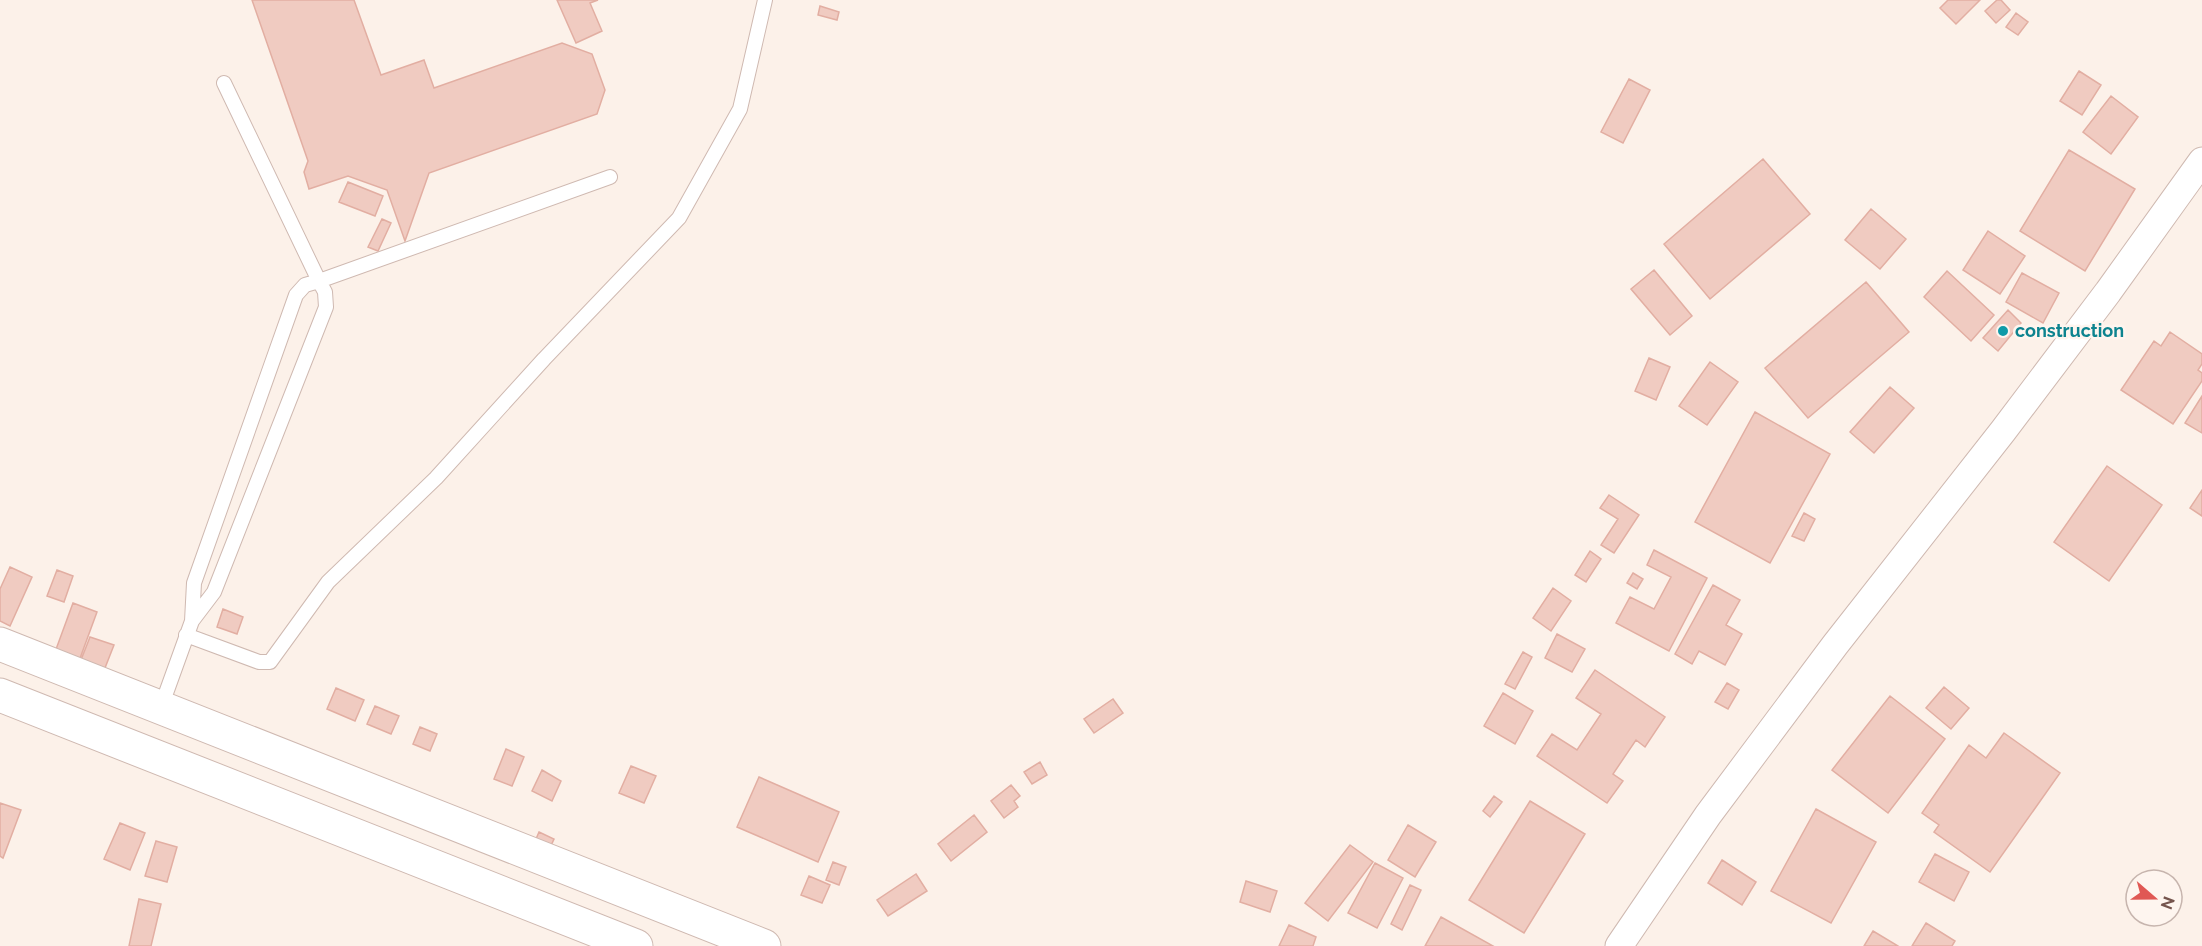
<svg xmlns="http://www.w3.org/2000/svg" width="2202" height="946" viewBox="0 0 2202 946" font-family="Raleway,sans-serif">
<style>
.building{fill:#f0cbc1;stroke:#e2aea2;stroke-width:1.5}
.lines{fill:none;stroke-linecap:round;stroke-linejoin:round}
.service-casing{stroke:#cfb9b1;stroke-width:16}
.minor-casing{stroke:#cfb9b1;stroke-width:29}
.tertiary-casing{stroke:#cfb9b1;stroke-width:35}
.service{stroke:#fff;stroke-width:14}
.minor{stroke:#fff;stroke-width:27}
.tertiary{stroke:#fff;stroke-width:33}
.culture-dot{fill:#0f9aa8;stroke:#fef5ef;stroke-width:2}
.labels{text-anchor:middle;stroke-width:5;stroke-linejoin:round;paint-order:stroke}
.culture-label{font-size:18px;font-weight:bold;fill:#0d838f;stroke:#fef5ef;text-anchor:start}
</style>
<rect width="100%" height="100%" fill="#fcf1e9"/>
<!-- building -->
<path class="building" d="M252 0H354L381 75 424 60 434 88 562 43 592 54 605 90 597 114 429 173 405 241 387 190 348 176 309 189 304 172 308 161Z
M557 0H598L590 3 602 31 576 43Z
M1948 0H1980L1956 24 1940 8Z
M1997 0H2001L2010 10 1996 23 1985 11Z
M820 6 839 12 837 20 818 15Z
M2016 13 2028 22 2018 35 2006 27Z
M2079 71 2101 85 2082 115 2060 101Z
M1629 79 1650 90 1623 143 1601 132Z
M2111 96 2138 117 2111 154 2083 132Z
M2069 150 2135 189 2085 271 2020 231Z
M1763 159 1810 214 1710 299 1664 244Z
M348 182 383 196 375 216 339 202Z
M1871 209 1906 239 1880 269 1845 240Z
M382 219 391 223 378 251 368 247Z
M1988 231 2025 256 2000 294 1963 270Z
M1654 270 1692 316 1670 335 1631 289Z
M1947 271 1994 315 1971 341 1924 297Z
M2022 273 2059 293 2043 323 2006 302Z
M1866 282 1909 332 1808 418 1765 368Z
M2008 310 2021 323 1998 351 1983 338Z
M2170 332 2202 354V364L2198 370 2202 373V381L2173 424 2121 390 2154 341 2161 346Z
M1649 358 1670 367 1656 400 1635 391Z
M1710 362 1738 382 1707 425 1679 406Z
M1890 387 1914 408 1874 453 1850 432Z
M2202 396V433L2185 423Z
M1755 412 1830 454 1770 563 1695 522Z
M2107 466 2162 505 2109 581 2054 542Z
M2202 490V516L2190 508Z
M1609 495 1639 515 1614 553 1601 545 1618 519 1600 508Z
M1804 513 1815 519 1804 541 1792 536Z
M1654 550 1707 578 1669 651 1616 623 1630 597 1654 609 1671 577 1647 565Z
M1590 551 1601 559 1586 582 1575 575Z
M10 567 32 577 10 626 0 621V589Z
M57 570 73 576 64 602 47 596Z
M1633 573 1643 579 1637 589 1627 583Z
M1713 585 1740 600 1726 625 1742 634 1725 665 1699 651 1692 664 1675 654Z
M1553 588 1571 601 1551 631 1533 618Z
M73 603 97 612 79 661 55 652Z
M223 609 243 617 237 634 217 627Z
M1557 634 1585 649 1572 672 1545 658Z
M90 637 114 645 103 673 79 665Z
M1523 652 1532 657 1515 689 1505 684Z
M1595 670 1665 717 1645 747 1636 740 1613 774 1623 781 1607 803 1537 756 1552 734 1577 750 1601 714 1576 698Z
M1727 683 1739 690 1728 709 1715 702Z
M1944 687 1969 708 1951 729 1926 708Z
M336 688 364 700 355 721 327 709Z
M1503 693 1533 711 1515 744 1484 726Z
M1890 696 1945 739 1888 813 1832 770Z
M1113 699 1123 713 1094 733 1084 719Z
M375 706 399 716 391 734 367 724Z
M420 727 437 734 430 751 413 744Z
M2004 733 2060 773 1990 872 1934 832 1939 825 1922 813 1969 745 1986 758Z
M506 749 524 757 512 786 494 779Z
M1040 762 1047 775 1032 784 1024 772Z
M631 766 656 776 644 803 619 793Z
M542 770 561 781 552 801 532 791Z
M759 777 839 812 818 862 737 827Z
M1011 785 1020 796 1014 801 1018 807 1004 818 991 801Z
M1494 796 1502 802 1490 817 1483 811Z
M1530 801 1585 834 1524 933 1469 900Z
M0 803 21 810 3 858 0 856Z
M1816 809 1876 842 1831 923 1771 891Z
M974 815 987 832 951 861 938 844Z
M120 823 145 833 130 870 104 859Z
M1408 825 1436 842 1415 877 1388 860Z
M539 832 554 839 548 852 533 846Z
M156 841 177 847 167 882 145 876Z
M1350 845 1373 862 1328 921 1305 903Z
M1935 854 1969 872 1954 901 1919 882Z
M1722 860 1756 882 1742 905 1708 883Z
M833 862 846 867 839 885 826 880Z
M1375 863 1403 878 1377 928 1348 913Z
M916 874 927 891 888 916 877 900Z
M809 876 830 885 822 903 801 895Z
M1246 881 1277 891 1270 912 1240 902Z
M1410 885 1421 890 1402 930 1391 924Z
M139 899 161 904 151 946H129Z
M1441 917 1493 946H1425Z
M1926 923 1955 941 1952 946H1912Z
M1289 925 1316 937 1313 946H1279Z
M1873 931 1898 946H1864Z"/>
<g class="lines">
<defs>
<path id="service" d="M192 621 194 583 296 295 305 285 319 281 224 83
M186 635 259 662H270L328 582 436 478 544 359 679 218 740 109 765 0
M161 707 192 621 214 592 326 307 325 292 319 281 610 177"/>
<path id="minor" d="M1619 946 1708 815 1835 645 2003 431 2108 292 2202 161"/>
<path id="tertiary" d="M0 644 764 946
M0 695 636 946"/>
</defs>
<!-- service casing -->
<use href="#service" class="service-casing"/>
<!-- minor casing -->
<use href="#minor" class="minor-casing"/>
<!-- tertiary casing -->
<use href="#tertiary" class="tertiary-casing"/>
<!-- service -->
<use href="#service" class="service"/>
<!-- minor -->
<use href="#minor" class="minor"/>
<!-- tertiary -->
<use href="#tertiary" class="tertiary"/>
</g>
<!-- markers -->
<circle class="culture-dot" cx="2003" cy="331" r="6"/>
<g class="labels">
<!-- culture labels -->
<g class="culture-label">
<text x="2015" y="337">construction</text>
</g>
</g>
<!-- north arrow -->
<g transform="translate(2154 898) rotate(110)"><circle r="28" fill="#fef5ef" stroke="#c7b5ae" stroke-width="1.5"/>
<path d="M0-4.5L10 22L0 15L-10 22Z" fill="#e05854"/>
<text y="-9" font-size="16" font-weight="bold" text-anchor="middle" fill="#75544d">N</text>
</g>
</svg>
